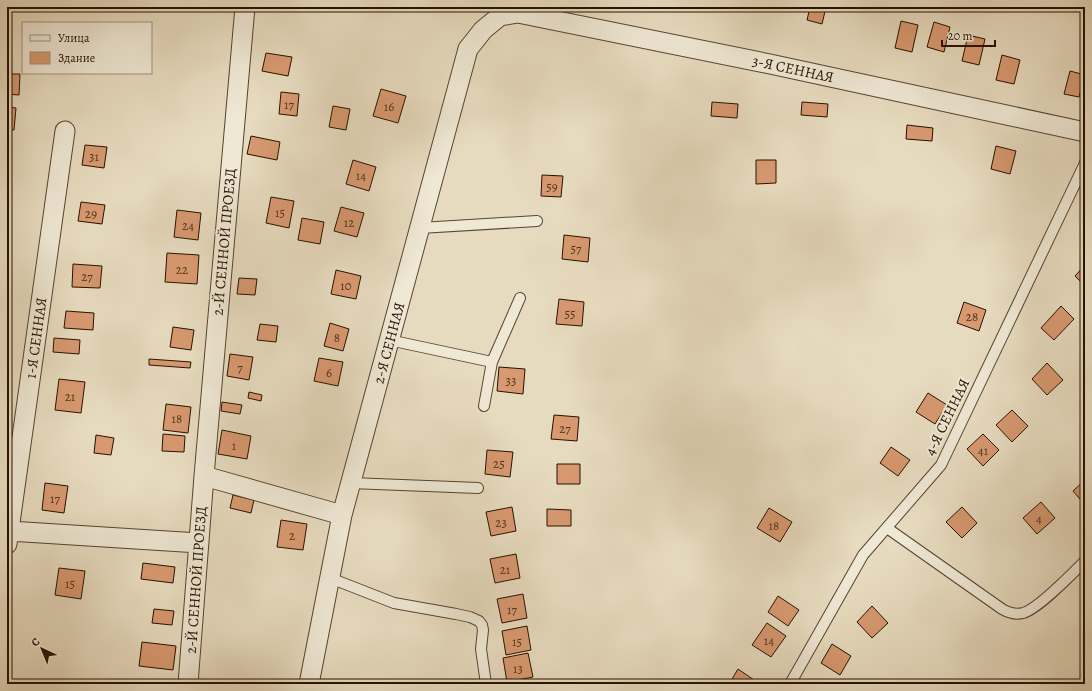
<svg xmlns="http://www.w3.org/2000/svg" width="1092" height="691" viewBox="0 0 1092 691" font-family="Alegreya,serif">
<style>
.building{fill:#d89970;stroke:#261100}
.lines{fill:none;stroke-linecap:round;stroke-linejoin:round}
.lane-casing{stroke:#564430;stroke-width:12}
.street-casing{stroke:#564430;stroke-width:21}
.lane{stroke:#efe8d5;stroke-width:10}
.street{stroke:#efe8d5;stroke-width:19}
.labels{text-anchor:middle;stroke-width:4;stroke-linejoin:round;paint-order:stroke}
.number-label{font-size:13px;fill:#52331c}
.street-label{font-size:15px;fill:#261100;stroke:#efe8d5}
</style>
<rect width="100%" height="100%" fill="#e7dbbf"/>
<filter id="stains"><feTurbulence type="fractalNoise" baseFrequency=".005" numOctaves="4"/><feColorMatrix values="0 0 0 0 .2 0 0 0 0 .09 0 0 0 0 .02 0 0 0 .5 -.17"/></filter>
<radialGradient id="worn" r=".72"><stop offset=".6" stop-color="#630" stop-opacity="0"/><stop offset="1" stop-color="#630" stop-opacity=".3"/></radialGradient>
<!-- building -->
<path class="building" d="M810 7H826L822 24 807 20Z
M901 21 918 25 912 52 895 48Z
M934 22 950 27 944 52 927 47Z
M968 35 985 39 979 65 962 61Z
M266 53 292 57 288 76 262 71Z
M1002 55 1020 60 1014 84 996 80Z
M1070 71 1085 75 1079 97 1064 94Z
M7 74H20L19 95 7 94Z
M381 89 406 96 398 123 373 116Z
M281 92 299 94 297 116 279 114Z
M712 102 738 104 737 118 711 116Z
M802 102 828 104 827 117 801 115Z
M333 106 350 109 346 130 329 127Z
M7 107 16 108 14 130H7Z
M907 125 933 128 932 141 906 139Z
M251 136 280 142 277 160 247 154Z
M85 145 107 147 104 168 82 165Z
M996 146 1016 151 1010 174 991 169Z
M353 160 376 167 369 191 346 184Z
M756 160H776V183L756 184Z
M542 175 563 176 561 197 541 196Z
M271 197 294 201 289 228 266 223Z
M81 202 105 205 102 224 78 221Z
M341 207 364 213 357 237 334 231Z
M177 210 201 213 198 240 174 237Z
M302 218 324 222 320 244 298 240Z
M564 235 590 238 588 262 562 259Z
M167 253 199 255 197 284 165 282Z
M73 264 102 266 100 288 72 287Z
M1085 265V286L1075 276Z
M336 270 361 276 356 299 331 294Z
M239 278 257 279 255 295 237 294Z
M559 299 584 302 582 326 556 324Z
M964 302 986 310 979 331 957 323Z
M1061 306 1074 319 1054 340 1041 328Z
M66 311 94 313 93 330 64 328Z
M330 323 349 329 343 351 324 346Z
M260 324 278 326 276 342 257 340Z
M173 327 194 330 191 350 170 347Z
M54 338 80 340 79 354 53 352Z
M230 354 253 357 249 380 227 376Z
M319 358 343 362 338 386 314 381Z
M149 359 191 362 190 368 149 365Z
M1047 363 1063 380 1047 395 1032 379Z
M499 367 525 369 523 394 497 391Z
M59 379 85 382 81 413 55 410Z
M249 392 262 395 261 401 248 398Z
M928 393 947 405 935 424 916 412Z
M222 402 242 405 240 414 221 411Z
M166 404 191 407 188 433 163 430Z
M1012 410 1028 426 1012 442 996 425Z
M554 415 579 417 577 441 551 439Z
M222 430 251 436 247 459 218 454Z
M163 434 185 436 184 452 162 451Z
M983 434 999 450 983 466 967 449Z
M96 435 114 438 111 455 94 453Z
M891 447 910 460 898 476 880 463Z
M487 450 513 452 510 477 485 474Z
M557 464H580V484H557Z
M1085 480V505L1073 491Z
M45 483 68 486 64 513 42 510Z
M233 495 254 500 251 513 230 508Z
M1041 502 1055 518 1037 534 1023 518Z
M512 507 516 531 491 536 486 512Z
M962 507 977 523 962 538 946 522Z
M769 508 792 522 780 542 757 528Z
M547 509 571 510V526H547Z
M281 520 307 524 303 550 277 547Z
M516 554 520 578 495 583 490 559Z
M143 563 175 567 173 583 141 579Z
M59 568 85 571 81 599 55 595Z
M523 594 527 618 502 623 497 599Z
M778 596 799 610 788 626 768 612Z
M872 606 888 623 872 638 857 622Z
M154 609 174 611 172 625 152 623Z
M767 623 786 636 771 657 752 645Z
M527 626 531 650 506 655 502 631Z
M142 642 176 646 173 670 139 666Z
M832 644 851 656 840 675 821 663Z
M528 653 533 677 507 682 503 658Z
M738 669 757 682 756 684H729Z"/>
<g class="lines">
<defs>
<path id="lane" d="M420 228 537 221
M389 340 492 362 520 298
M484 406 492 362
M351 483 478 488
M887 528 1002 609C1009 613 1015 615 1023 613 1037 610 1073 573 1085 561
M330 578 394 603 456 614 470 617 479 621 482 625 483 630 481 649 486 684
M790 684 863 555 941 465 1085 163"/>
<path id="street" d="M245 7 204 476 342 515
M9 531 199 543
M7 544 65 131
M188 684 204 476
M309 684 342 515 468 49 483 30 500 16 518 13 770 64 1085 132"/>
</defs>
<!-- lane casing -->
<use href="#lane" class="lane-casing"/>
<!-- street casing -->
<use href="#street" class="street-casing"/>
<!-- lane -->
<use href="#lane" class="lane"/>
<!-- street -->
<use href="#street" class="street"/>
</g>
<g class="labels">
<!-- number labels -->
<g class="number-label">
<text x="289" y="109">17</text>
<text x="389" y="111">16</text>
<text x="94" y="161">31</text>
<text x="361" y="180">14</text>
<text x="552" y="191">59</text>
<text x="280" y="217">15</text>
<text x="91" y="218">29</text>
<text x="349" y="227">12</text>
<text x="188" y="230">24</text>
<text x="576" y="253">57</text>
<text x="182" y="274">22</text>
<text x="87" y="281">27</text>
<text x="346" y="290">10</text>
<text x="570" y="318">55</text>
<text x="972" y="321">28</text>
<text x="337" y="342">8</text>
<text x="240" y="372">7</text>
<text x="329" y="377">6</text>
<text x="511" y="385">33</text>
<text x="70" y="401">21</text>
<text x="177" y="423">18</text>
<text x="565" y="433">27</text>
<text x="234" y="450">1</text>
<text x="983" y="455">41</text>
<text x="499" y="468">25</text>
<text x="55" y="503">17</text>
<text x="1039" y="523">4</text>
<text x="501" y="527">23</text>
<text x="774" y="530">18</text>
<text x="292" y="540">2</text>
<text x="505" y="574">21</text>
<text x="70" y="588">15</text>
<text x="512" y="614">17</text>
<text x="769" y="645">14</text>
<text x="517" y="646">15</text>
<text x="518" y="673">13</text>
</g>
<!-- street labels -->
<g class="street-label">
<text transform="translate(793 69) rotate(12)" y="5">3-Я СЕННАЯ</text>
<text transform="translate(224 242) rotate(-85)" y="5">2-Й СЕННОЙ ПРОЕЗД</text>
<text transform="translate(36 338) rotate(-82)" y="5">1-Я СЕННАЯ</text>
<text transform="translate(389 343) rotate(-75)" y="5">2-Я СЕННАЯ</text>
<text transform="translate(947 417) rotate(-64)" y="5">4-Я СЕННАЯ</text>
<text transform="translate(196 580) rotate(-86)" y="5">2-Й СЕННОЙ ПРОЕЗД</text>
</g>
</g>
<!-- margin -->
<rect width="1092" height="691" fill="none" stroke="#e7dbbf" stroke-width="24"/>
<rect x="8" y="8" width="1076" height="675" fill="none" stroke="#261100" stroke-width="2"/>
<rect x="12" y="12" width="1068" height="667" fill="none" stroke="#261100"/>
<!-- legend -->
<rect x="22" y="22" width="130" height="52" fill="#efe8d5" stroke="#9f9280"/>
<rect x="30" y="35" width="20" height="6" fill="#efe8d5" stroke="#9f9280"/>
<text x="58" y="42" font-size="12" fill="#261100">Улица</text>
<rect x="30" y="52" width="20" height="12" fill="#d89970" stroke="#9f9280"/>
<text x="58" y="62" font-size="12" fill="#261100">Здание</text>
<!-- north arrow -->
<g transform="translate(42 649) rotate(316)" stroke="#efe8d5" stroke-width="3" paint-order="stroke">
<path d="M0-3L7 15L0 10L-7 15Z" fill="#261100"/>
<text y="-6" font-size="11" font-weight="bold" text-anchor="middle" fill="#261100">С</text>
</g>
<!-- scale -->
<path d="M942 40v6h53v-6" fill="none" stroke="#261100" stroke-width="2"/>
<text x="948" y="40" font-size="12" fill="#261100" stroke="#efe8d5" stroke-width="3" paint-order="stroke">20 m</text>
<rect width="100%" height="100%" filter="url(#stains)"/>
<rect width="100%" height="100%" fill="url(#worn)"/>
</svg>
